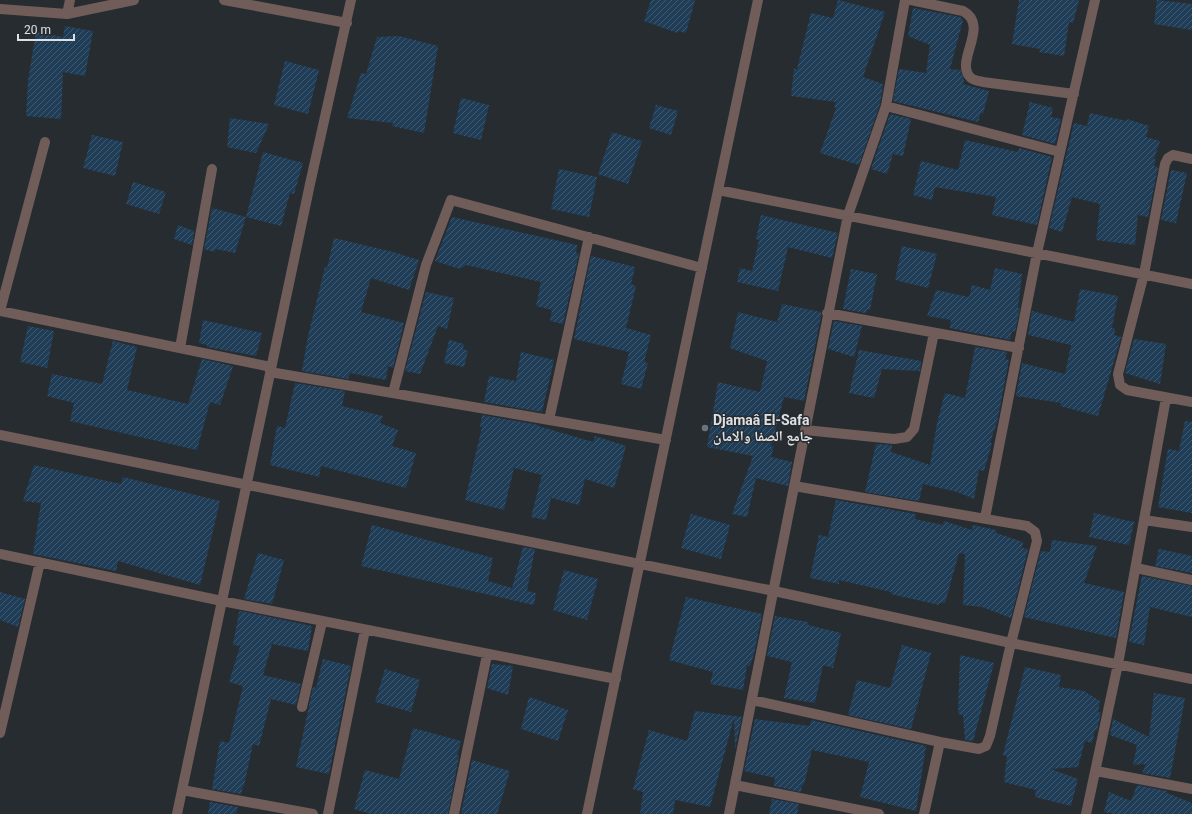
<svg xmlns="http://www.w3.org/2000/svg" width="1192" height="814" viewBox="0 0 1192 814" font-family="Roboto,'Noto Naskh Arabic',sans-serif">
<style>
.building{fill:url(#building-hatch)}
.lines{fill:none;stroke-linecap:round;stroke-linejoin:round}
.minor{stroke:#705d59;stroke-width:10}
.worship-dot{fill:#6b7280;stroke:#272c31;stroke-width:1.5}
.labels{text-anchor:middle;stroke-width:3;stroke-linejoin:round;paint-order:stroke}
.poi-label{font-size:14px;font-weight:bold;fill:#dee1e4;stroke:#272c31;text-anchor:start}
</style>
<defs>
<pattern id="building-hatch" width="6" height="6" patternUnits="userSpaceOnUse"><rect width="6" height="6" fill="#203d57"/><path d="M-1 1l2-2M0 6l6-6M5 7l2-2" fill="none" stroke="#40596f"/></pattern>
</defs>
<rect width="100%" height="100%" fill="#272c31"/>
<!-- building -->
<path class="building" d="M651 0H695L686 33 678 31 677 33 644 21Z
M838 0 885 12 863 77 883 84 880 104 859 165 820 153 836 108 834 107 836 102 791 96 794 69H797L811 13 833 18Z
M1019 0H1079L1073 23 1069 22 1064 56 1039 52 1040 49 1012 44Z
M1157 0 1192 4V30L1154 24Z
M913 8 960 17 963 20 950 69 960 70 964 79 963 84 989 91 983 114 981 113 978 122 893 101 899 69 926 73 930 45 908 36Z
M65 26 93 31 85 76 63 72 61 119 26 116 28 81 36 32 63 37Z
M399 36 438 46 424 133 392 126 393 123 347 118 361 73 366 74 377 37Z
M285 61 319 70 308 114 274 105Z
M461 98 489 105 481 140 453 133Z
M1030 102 1053 108 1051 117 1061 119 1055 144 1022 135Z
M656 105 678 111 671 135 649 128Z
M1090 113 1127 121V119L1149 126 1146 137 1160 141 1154 159 1156 160 1154 166 1158 167 1148 217 1138 215 1135 245 1096 240 1100 204 1072 197 1062 232 1049 228 1074 123 1087 126Z
M890 114 911 119 903 156 893 154 887 174 871 169Z
M230 118 269 124 256 153 227 147Z
M612 132 642 141 628 184 598 174Z
M92 135 123 142 115 176 83 168Z
M965 140 1018 152 1019 148 1052 157 1037 225 992 215 996 197 935 187 932 200 913 195 921 161 958 170Z
M263 152 303 163 294 194 290 193 281 226 246 217Z
M559 169 597 177 589 217 551 209Z
M1171 170 1187 173 1176 223 1161 220Z
M133 182 166 192 159 214 126 204Z
M212 208 246 217 235 253 216 249 214 252 204 249Z
M761 215 838 233 832 258 788 247 778 291 737 282 740 268 752 271 759 240 756 239Z
M452 217 577 245 576 253H579L563 324 550 321 552 310 536 306 541 282 466 265 460 269 435 261Z
M178 225 194 231 192 245 174 239Z
M334 238 393 252 419 260 409 290 371 278 361 312 404 323 393 368 388 366 386 380 350 373 348 379 302 371 308 336 325 267 327 268Z
M902 246 937 254 928 288 895 280Z
M591 256 635 267 631 284 636 286 626 328 651 335 644 362 648 363 641 389 621 384 629 352 574 339Z
M995 268 1022 274 1018 308H1020L1015 332 1012 331 1010 340 950 328 951 320 927 316 936 290 969 297 972 285 990 290Z
M851 269 877 274 870 310 867 309 866 313 843 309Z
M1080 289 1118 296 1112 328H1115L1114 335 1121 337 1098 416 1060 406 1061 403 1016 396 1022 363 1065 374 1071 345 1028 335 1032 311 1074 322Z
M426 292 454 298 447 329 438 326 420 374 405 371Z
M782 304 821 312V316L804 401 784 397 771 447 774 446 771 457 792 462 788 486 756 478 747 517 732 514 753 456 707 447 718 382 760 392 767 361 730 348 738 312 777 322Z
M203 320 262 333 256 356 207 347V345L199 343Z
M834 321 862 326 854 357 828 349Z
M28 326 54 331 47 368 20 362Z
M1134 339 1166 344 1160 384 1125 373Z
M449 340 464 344 463 349 468 351 464 367 444 363Z
M113 341 137 347 127 390 188 404 202 359 233 366 220 405 210 402 197 450 70 421 74 403 47 396 52 374 102 384Z
M975 347 1007 352 1005 359 1009 360 997 422 990 443H992L984 471 979 470 974 499 957 492 923 484 919 501 865 492 876 444 892 445 891 452 930 465 937 423 945 393 965 398Z
M859 350 921 361 920 371 882 369 874 398 849 393Z
M521 352 554 360 542 412 484 402 489 376 516 381Z
M295 383 345 391 342 406 383 416 380 423 398 430 392 446 416 453 406 488 321 466 319 477 270 465 277 426 285 428Z
M482 415 539 425 538 426 593 442 595 436 626 446 614 488 585 479 579 505 551 498 546 520 531 517 542 475 514 468 504 510 465 500 482 427H480Z
M1185 421 1192 422V513L1158 507 1168 449 1179 451Z
M34 465 121 484 123 477 220 501 200 585 118 561 116 571 33 554 41 503 23 501Z
M836 500 916 514 915 519 943 525 944 521 972 530 973 525 996 530V533L1023 542 1022 548 1028 549 1011 618 982 607 963 605 965 554 959 553 945 603H939V605L891 594V592L839 580V584L810 578 819 535 828 537Z
M1094 513 1134 522 1129 545 1089 537Z
M691 514 730 525 721 559 681 548Z
M372 525 493 558 488 581 512 588 523 547 535 549 527 591 536 593 534 605 361 566Z
M1052 540 1097 546 1084 583 1124 592 1116 638 1024 617 1041 551 1050 552Z
M1159 549 1192 556V573L1155 566Z
M258 553 284 560 272 604 244 599Z
M564 570 598 579 587 620 553 610Z
M1142 576 1192 586V617L1150 607 1144 645 1130 642 1129 640Z
M0 592 25 599 18 627 0 620Z
M686 597 762 614 754 654 750 666H747L743 690 710 684 713 672 669 660Z
M241 611 312 626 308 651 272 644 263 675 301 684 296 705 271 699 259 746 253 744 244 786H243L241 794 212 789 220 741 229 743 243 686 229 682 240 646 233 645 239 612Z
M775 616 808 622V625L841 633 833 668 823 665 815 703 784 698 792 662 767 656Z
M902 645 931 653 911 729 848 715 857 680 890 688Z
M960 655 994 663 973 741 965 740 963 715 958 714Z
M323 659 351 666 329 774 296 767 313 687 316 688Z
M492 664 513 666 508 695 487 688Z
M1025 667 1061 675 1059 687 1084 691 1100 701 1098 712 1101 713 1097 730H1095L1092 743 1085 741 1078 767 1051 769 1078 779 1071 806 1035 797 1036 790 1004 782 1007 756 1003 755Z
M385 669 420 680 411 712 375 702Z
M1154 693 1185 698 1170 778 1142 773 1146 764 1133 765 1137 745 1110 735 1113 719 1149 737Z
M529 697 568 710 558 741 521 729Z
M695 711 742 717 735 749 734 718 710 807 675 800 673 814H640L643 792 633 789 649 730 687 741Z
M755 719 810 726 811 720 926 746 916 811 860 797 869 762 812 750 804 785H802L801 792 774 786 775 778 744 771Z
M413 728 461 741 457 755 459 756 448 814H371L354 809 365 770 399 779Z
M472 760 510 771 497 814H461Z
M1137 785 1167 791V793L1192 803V814H1115L1104 812 1109 792 1131 801Z
M772 799 799 804 797 814H769Z
M210 802 238 807 236 814H208Z"/>
<g class="lines">
<!-- minor -->
<path class="minor" d="M224 0 347 23
M911 0 963 11C991 26 953 62 971 78 973 80 979 81 983 82L1074 94
M0 9 67 14 134 0
M67 14 70 0
M886 106 1060 152
M1192 159 1173 155 1168 158 1165 164 1144 274 1118 374 1120 385 1127 390 1192 402
M718 190 1192 284
M0 311 271 367
M0 311 45 142
M827 313 1019 348
M180 348 212 169
M270 372 666 440
M393 393 426 265 451 200 702 268
M549 420 589 237
M805 430 894 439 907 437 914 429 934 333
M0 435 774 591 1011 643 1192 679
M985 518 1037 253 1095 0
M1144 520 1192 527
M0 554 222 601 616 679
M1136 568 1192 580
M752 700 940 742 979 749 986 746 990 736 1011 643 1037 541 1035 532 1027 526 794 486
M302 707 322 622
M0 733 40 562
M1096 771 1192 789
M735 785 879 814
M182 790 313 814
M177 814 310 184 351 0
M328 814 365 630
M454 814 487 655
M587 814 758 0
M729 814 848 215 886 106 905 0
M924 814 940 742
M1086 814 1118 664 1166 398"/>
</g>
<!-- markers -->
<circle class="worship-dot" cx="705" cy="428" r="4"/>
<g class="labels">
<!-- poi labels -->
<g class="poi-label">
<text x="713" y="425">Djamaâ El-Safa<tspan x="713" dy="16">جامع الصفا والامان</tspan></text>
</g>
</g>
<!-- scale -->
<path d="M18 34v6h56v-6" fill="none" stroke="#dee1e4" stroke-width="2"/>
<text x="24" y="34" font-size="12" fill="#dee1e4" stroke="#272c31" stroke-width="3" paint-order="stroke">20 m</text>
</svg>
